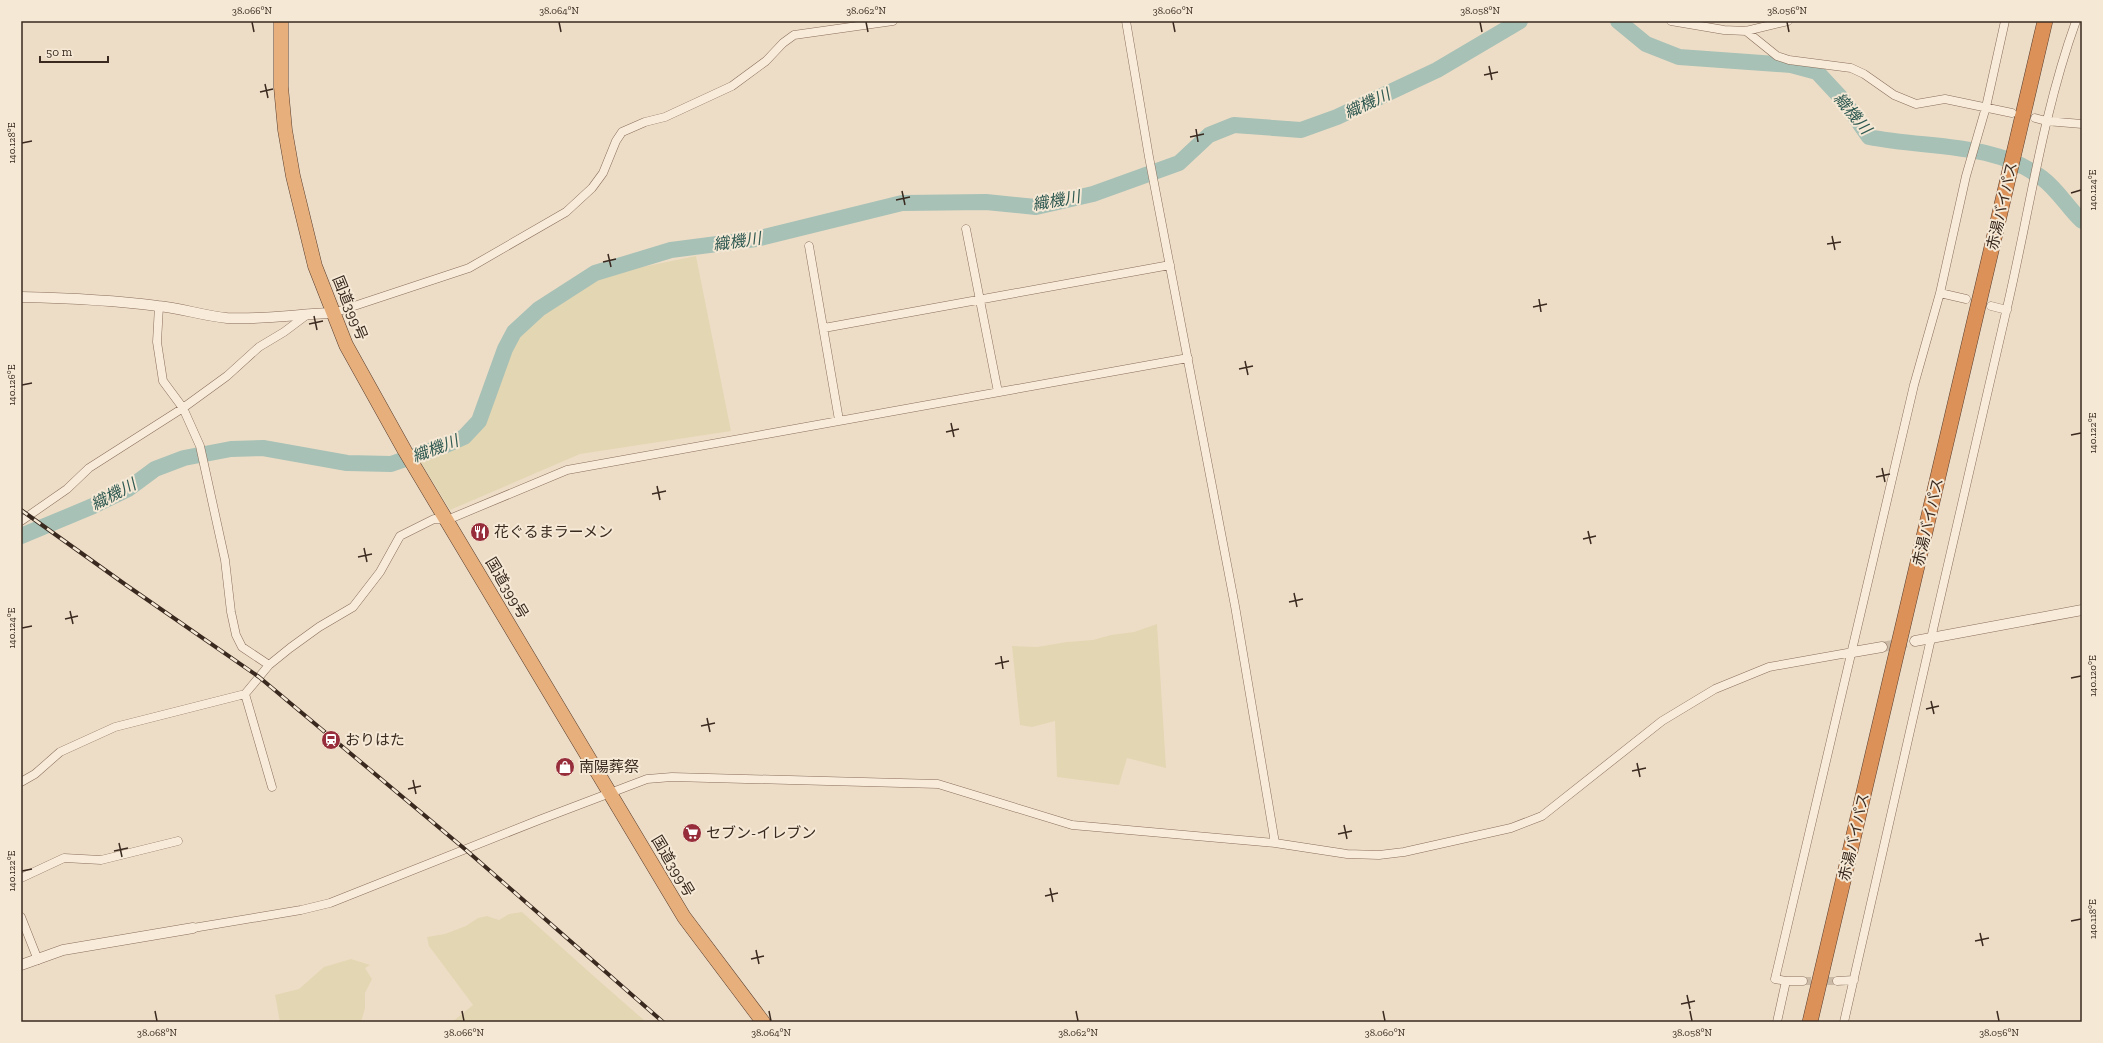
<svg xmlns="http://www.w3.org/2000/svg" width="2103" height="1043" viewBox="0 0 2103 1043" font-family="'Zilla Slab','Noto Sans JP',serif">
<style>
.farmland{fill:#e3d6b3}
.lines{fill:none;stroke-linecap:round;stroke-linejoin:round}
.river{stroke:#a7c1b6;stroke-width:16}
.minor-tunnel{stroke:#cab9a5;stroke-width:8;stroke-dasharray:8 4;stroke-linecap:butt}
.tertiary-tunnel{stroke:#cab9a5;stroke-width:10;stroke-dasharray:10 5;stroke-linecap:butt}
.minor-casing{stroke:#896e5c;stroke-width:9}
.tertiary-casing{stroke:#896e5c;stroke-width:11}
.trunk-casing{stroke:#573d30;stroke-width:15}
.motorway-casing{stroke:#573d30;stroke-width:16}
.minor{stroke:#f8ebd9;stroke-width:8}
.tertiary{stroke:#f8ebd9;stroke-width:10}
.trunk{stroke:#e6af7b;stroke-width:14}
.motorway{stroke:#db9158;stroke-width:15}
.rail-casing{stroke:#39291f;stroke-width:4}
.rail{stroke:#f5e8d5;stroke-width:2.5;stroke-dasharray:8;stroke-linecap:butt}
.ticks{fill:none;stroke:#39291f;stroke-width:1.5}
.labels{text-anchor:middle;stroke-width:4;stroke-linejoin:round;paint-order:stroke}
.street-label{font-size:15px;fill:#39291f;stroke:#f5e8d5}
.poi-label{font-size:15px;fill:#39291f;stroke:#f5e8d5;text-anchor:start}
.water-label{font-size:16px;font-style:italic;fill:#2f5951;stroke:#f5e8d5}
.neatline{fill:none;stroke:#39291f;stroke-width:1.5}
.ticks-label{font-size:10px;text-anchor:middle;fill:#39291f}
</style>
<rect width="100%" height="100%" fill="#eeddc6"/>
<!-- farmland -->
<path class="farmland" d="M696 256 731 431 580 454 450 510 416 455 478 427 520 331 548 307 588 278Z
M1157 624 1166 768 1127 758 1119 785 1057 777 1055 721 1032 727 1020 725 1012 646 1037 647 1067 642 1093 640 1111 635 1134 632Z
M522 912 597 979 646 1022H452L473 1005 429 946 427 937 445 934 466 926 478 918 487 916 499 920 509 914Z
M351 959 370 965 365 968 372 979 365 993V1008L361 1022H280L275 995 299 989 324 967Z"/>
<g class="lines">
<!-- river -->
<path class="river" d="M1618 21 1646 44 1679 57 1791 65 1817 72 1844 101 1869 137C1928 149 1992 141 2042 178 2058 190 2068 208 2082 221
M21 536 93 506 128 489 155 469 184 458 231 449 263 448 347 463 391 464 446 445 464 437 479 421 505 349 514 332 539 309 595 273 671 250 756 239 902 203 986 202 1036 207 1093 194 1179 163 1209 135 1234 125 1301 130 1337 117 1437 70 1520 21"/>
<!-- minor-tunnel -->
<path class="minor-tunnel" d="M1803 981H1837"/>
<!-- tertiary-tunnel -->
<path class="tertiary-tunnel" d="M1882 647 1915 641"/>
<defs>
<path id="minor" d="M1126 21 1149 157 1235 606 1275 843
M1671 21 1724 30 1746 31 1788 21
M1746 31 1777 56 1789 60 1851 68 1864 74 1894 95 1916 104 1945 99 2012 113
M2035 118 2046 121 2082 124
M966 229 998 392
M809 246 839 420
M1940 293 1966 299
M159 306 157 342 163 381 183 408 200 446 225 560 231 612 236 635 242 647 269 665
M1991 306 2007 310
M333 313 469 268 566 212 592 188 603 173 616 141 622 132 645 122 665 117 732 86 766 61 783 43 794 35 893 21
M824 328 1170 265
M21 521 67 489 89 468 183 408 227 376 259 347 284 332 308 314
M245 694 272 787
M21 782 35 774 60 752 115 727 245 694 269 665 290 648 319 627 353 607 380 572 400 536 434 519 447 520 567 470 1188 358
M21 878 64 858 101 860 178 841
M21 917 38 960
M193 928 301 910 330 903 539 820 647 779 672 777 938 784 1072 825 1275 843 1347 854 1379 855 1404 852 1511 828 1542 816 1662 721 1715 689 1769 667 1853 652
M1803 981H1786L1775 979 1914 385 1940 293 1966 176 1986 107 2005 21
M1837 981 1854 980
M1777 1022 1786 981
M1844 1022C1899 786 1950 548 2006 312 2029 215 2042 115 2076 21"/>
<path id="tertiary" d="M21 297C67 298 112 300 158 306 181 308 204 316 227 318 263 320 298 314 333 313
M1915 641 2082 610
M1853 652 1882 647
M21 965 63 950 193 928"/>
<path id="trunk" d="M281 21V87L285 130 293 176 315 266 346 345 405 451 684 917 763 1022"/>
<path id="motorway" d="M1810 1022 2045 21"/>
</defs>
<!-- minor casing -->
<use href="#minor" class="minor-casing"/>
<!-- tertiary casing -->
<use href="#tertiary" class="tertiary-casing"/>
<!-- trunk casing -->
<use href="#trunk" class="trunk-casing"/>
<!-- motorway casing -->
<use href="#motorway" class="motorway-casing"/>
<!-- minor -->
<use href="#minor" class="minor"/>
<!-- tertiary -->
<use href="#tertiary" class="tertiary"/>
<!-- trunk -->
<use href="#trunk" class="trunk"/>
<!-- motorway -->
<use href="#motorway" class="motorway"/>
<defs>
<path id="rail" d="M21 510 126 585 259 677 466 850 663 1022"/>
</defs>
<!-- rail casing -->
<use href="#rail" class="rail-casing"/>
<!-- rail -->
<use href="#rail" class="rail"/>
</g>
<!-- ticks -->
<path class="ticks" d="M252 22 254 32M559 22 561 32M866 22 868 32M1173 22 1175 32M1480 22 1482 32M1787 22 1789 32M1489 66 1492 80M1484 75 1498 72M265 84 268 98M260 92 273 89M1196 129 1198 142M1190 137 1204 134M22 143 32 141M902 191 905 205M2071 193 2081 190M896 200 910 197M1832 236 1835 250M1827 244 1841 242M608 254 611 267M603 262 616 259M1539 299 1541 312M1533 307 1547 304M314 316 317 330M309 324 323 321M1245 361 1248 375M1239 369 1253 366M22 385 32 383M951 423 954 437M946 432 959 429M2071 435 2081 433M1882 468 1885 482M1876 477 1890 474M657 486 660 500M652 494 666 491M1588 531 1591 544M1583 539 1596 536M364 548 367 562M358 557 372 554M1294 593 1297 607M1289 602 1303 599M70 611 73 624M65 619 78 616M22 628 32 626M1001 656 1003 669M995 664 1009 661M2071 678 2081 676M1931 701 1934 714M1926 709 1939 706M707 718 710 732M701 726 715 723M1637 763 1640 777M1632 771 1646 768M413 780 416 794M408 789 421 786M1344 825 1347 839M1338 834 1352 831M119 843 122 857M114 851 128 848M22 871 32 869M1050 888 1053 902M1045 896 1058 893M2071 921 2081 919M1980 933 1983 946M1975 941 1989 938M756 950 759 964M751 959 764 956M1687 995 1690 1009M1681 1004 1695 1001M155 1011 157 1021M462 1011 464 1021M769 1011 771 1021M1076 1011 1078 1021M1383 1011 1385 1021M1690 1011 1692 1021M1997 1011 1999 1021"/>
<!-- icons -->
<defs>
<symbol id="restaurant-disc" viewBox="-11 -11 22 22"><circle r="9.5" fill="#972c3a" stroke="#f5e8d5"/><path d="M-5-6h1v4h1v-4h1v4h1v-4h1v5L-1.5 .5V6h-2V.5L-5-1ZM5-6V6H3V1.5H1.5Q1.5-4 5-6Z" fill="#fff"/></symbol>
<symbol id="station-disc" viewBox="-11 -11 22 22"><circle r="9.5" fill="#972c3a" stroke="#f5e8d5"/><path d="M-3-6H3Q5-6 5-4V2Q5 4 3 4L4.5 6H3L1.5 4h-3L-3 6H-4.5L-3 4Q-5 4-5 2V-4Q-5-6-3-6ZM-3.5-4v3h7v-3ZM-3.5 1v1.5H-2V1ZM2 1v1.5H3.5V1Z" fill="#fff"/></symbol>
<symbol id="shop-disc" viewBox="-11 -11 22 22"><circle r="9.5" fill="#972c3a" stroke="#f5e8d5"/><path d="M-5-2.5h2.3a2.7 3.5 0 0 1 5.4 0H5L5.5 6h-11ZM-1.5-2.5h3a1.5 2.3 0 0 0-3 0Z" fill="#fff"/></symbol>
<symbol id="supermarket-disc" viewBox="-11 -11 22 22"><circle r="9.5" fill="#972c3a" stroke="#f5e8d5"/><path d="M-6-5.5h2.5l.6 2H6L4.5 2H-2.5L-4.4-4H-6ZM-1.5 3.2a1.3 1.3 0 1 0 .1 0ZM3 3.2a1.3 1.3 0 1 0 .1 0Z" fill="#fff"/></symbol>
</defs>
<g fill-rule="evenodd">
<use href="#restaurant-disc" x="469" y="521" width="22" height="22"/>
<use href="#station-disc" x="320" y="729" width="22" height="22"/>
<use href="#shop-disc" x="554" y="756" width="22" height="22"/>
<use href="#supermarket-disc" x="681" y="822" width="22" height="22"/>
</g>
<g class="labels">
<!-- street labels -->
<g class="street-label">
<text transform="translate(2002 206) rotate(-77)" y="5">赤湯バイパス</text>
<text transform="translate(350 308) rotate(68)" y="5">国道399号</text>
<text transform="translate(1928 522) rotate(-77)" y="5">赤湯バイパス</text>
<text transform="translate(507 588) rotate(59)" y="5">国道399号</text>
<text transform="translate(1854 837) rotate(-77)" y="5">赤湯バイパス</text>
<text transform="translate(673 866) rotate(59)" y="5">国道399号</text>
</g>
<!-- poi labels -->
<g class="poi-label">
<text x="494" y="537">花ぐるまラーメン</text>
<text x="345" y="745">おりはた</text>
<text x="579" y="772">南陽葬祭</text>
<text x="706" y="838">セブン-イレブン</text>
</g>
<!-- water labels -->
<g class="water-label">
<text transform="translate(1367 103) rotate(-25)" y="6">織機川</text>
<text transform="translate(1853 113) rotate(50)" y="6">織機川</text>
<text transform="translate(1056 200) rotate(-10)" y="6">織機川</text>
<text transform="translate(737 241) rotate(-8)" y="6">織機川</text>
<text transform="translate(435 448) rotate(-21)" y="6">織機川</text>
<text transform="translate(113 494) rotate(-28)" y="6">織機川</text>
</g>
</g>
<!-- border -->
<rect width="2103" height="1043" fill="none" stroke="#f5e8d5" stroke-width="44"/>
<!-- scale -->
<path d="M40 56v6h68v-6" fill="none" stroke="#39291f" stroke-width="2"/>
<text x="46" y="56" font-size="12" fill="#39291f" stroke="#f5e8d5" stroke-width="3" paint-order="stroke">50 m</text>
<rect x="22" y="22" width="2059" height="999" class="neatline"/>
<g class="ticks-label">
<text x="252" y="14">38.066°N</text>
<text x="559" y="14">38.064°N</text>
<text x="866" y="14">38.062°N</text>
<text x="1173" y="14">38.060°N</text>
<text x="1480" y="14">38.058°N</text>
<text x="1787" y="14">38.056°N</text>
<text transform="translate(11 143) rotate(-90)" y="4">140.128°E</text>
<text transform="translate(2092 190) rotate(-90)" y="4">140.124°E</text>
<text transform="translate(11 385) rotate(-90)" y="4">140.126°E</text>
<text transform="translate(2092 433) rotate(-90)" y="4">140.122°E</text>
<text transform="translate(11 628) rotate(-90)" y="4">140.124°E</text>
<text transform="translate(2092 676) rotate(-90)" y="4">140.120°E</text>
<text transform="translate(11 871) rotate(-90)" y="4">140.122°E</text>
<text transform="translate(2092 919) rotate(-90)" y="4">140.118°E</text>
<text x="157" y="1036">38.068°N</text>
<text x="464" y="1036">38.066°N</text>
<text x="771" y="1036">38.064°N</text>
<text x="1078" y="1036">38.062°N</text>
<text x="1385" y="1036">38.060°N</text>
<text x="1692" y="1036">38.058°N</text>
<text x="1999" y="1036">38.056°N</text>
</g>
</svg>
